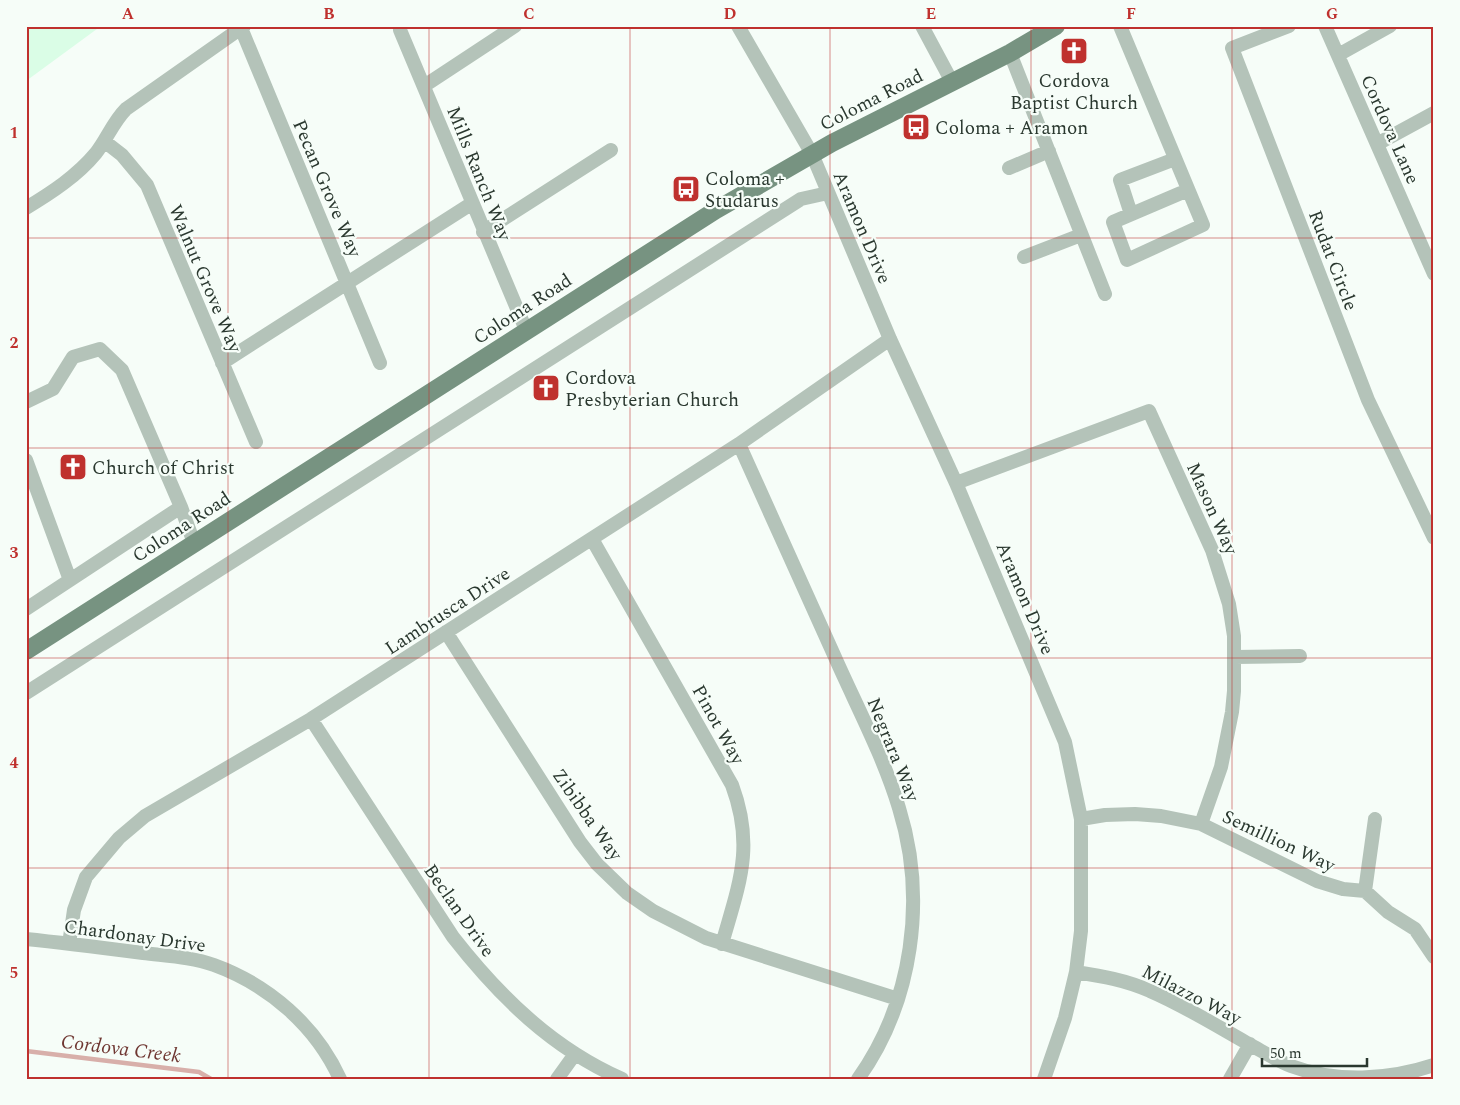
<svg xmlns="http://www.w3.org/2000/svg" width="1460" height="1105" viewBox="0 0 1460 1105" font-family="Spectral,serif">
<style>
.built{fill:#dafde6}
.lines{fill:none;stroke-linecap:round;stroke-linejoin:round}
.stream{stroke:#d8afaa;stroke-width:4.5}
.minor{stroke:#b4c3b9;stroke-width:14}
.major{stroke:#779381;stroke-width:18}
.grid{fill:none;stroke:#bf312e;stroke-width:1;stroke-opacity:0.55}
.labels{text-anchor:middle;stroke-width:4.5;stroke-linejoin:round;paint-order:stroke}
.poi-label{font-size:19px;fill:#2a382f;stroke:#f6fdf8;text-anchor:start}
.street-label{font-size:19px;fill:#2a382f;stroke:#f6fdf8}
.water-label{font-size:20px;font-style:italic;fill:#6f3732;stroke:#f6fdf8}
.neatline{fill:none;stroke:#bf312e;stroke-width:2}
.grid-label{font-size:16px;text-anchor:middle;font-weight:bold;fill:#bf312e}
</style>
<rect width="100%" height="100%" fill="#f6fdf8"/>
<!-- built -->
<path class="built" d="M26 26H101L26 81Z"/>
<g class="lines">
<!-- stream -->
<path class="stream" d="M26 1051 199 1072 211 1079"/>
<!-- minor -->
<path class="minor" d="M738 26 812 154 890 339 956 483 1065 742 1081 819V931L1076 972 1065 1018 1044 1079
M922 26 952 82
M1120 26 1203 225 1127 260 1113 222 1188 190
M1289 26 1232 48 1368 400 1434 538
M1325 26 1434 274
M241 28 380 363
M400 30 526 330
M1010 53 1105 294
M1338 55 1390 26
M424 86 515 26
M104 141 122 155 147 185 256 442
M1377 144 1434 113
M1009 168 1049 151
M26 208C51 193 77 176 96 153 107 139 113 122 126 109L244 26
M1131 214 1120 180 1175 159
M483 232 611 150
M1024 257 1081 235
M222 363 471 204
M26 402 53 389 73 357 100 349 122 370 181 507 194 543
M739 444C771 514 802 585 834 655 856 705 883 755 899 808 927 898 913 1002 858 1079
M26 460 70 580
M956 483 1149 411 1212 550 1229 604 1234 636V691L1232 712 1221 767 1201 824
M592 539 732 785C755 847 739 884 722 944
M26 609 181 507
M446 632 580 842 597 864 627 893 653 911 706 938 898 999
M1235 657 1300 656
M26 693 801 199 828 193
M311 719 453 937C500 997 552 1048 622 1079
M1081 819 1105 815 1135 814 1161 816 1201 824 1317 881 1343 889 1365 891 1388 912 1415 929 1434 957
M1365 891 1375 819
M26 939C65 943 104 948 143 953 167 956 192 957 214 965 269 985 316 1026 340 1079
M69 944 74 910 86 877 119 838 145 816 311 719 739 444 890 339
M1076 972C1101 976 1126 980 1150 991 1183 1005 1215 1025 1247 1043 1262 1051 1276 1060 1291 1066 1336 1083 1389 1080 1434 1065
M557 1079 575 1054
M1230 1079 1250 1044"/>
<!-- major -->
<path class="major" d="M26 651 716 210 832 143 1010 53 1056 26"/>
</g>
<!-- grid -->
<path class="grid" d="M228 26V1079M429 26V1079M630 26V1079M830 26V1079M1031 26V1079M1232 26V1079M26 238H1434M26 448H1434M26 658H1434M26 868H1434"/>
<!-- icons -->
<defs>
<symbol id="church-square" viewBox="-11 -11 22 22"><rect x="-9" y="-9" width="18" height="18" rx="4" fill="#bf312e" stroke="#f6fdf8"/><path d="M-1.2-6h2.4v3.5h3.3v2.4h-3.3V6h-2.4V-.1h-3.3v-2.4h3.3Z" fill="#fff"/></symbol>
<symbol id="bus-square" viewBox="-11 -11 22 22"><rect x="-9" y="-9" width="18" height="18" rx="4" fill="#bf312e" stroke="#f6fdf8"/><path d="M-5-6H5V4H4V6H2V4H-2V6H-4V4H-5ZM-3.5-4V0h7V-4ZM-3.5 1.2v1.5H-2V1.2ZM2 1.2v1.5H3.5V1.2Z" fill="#fff"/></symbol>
</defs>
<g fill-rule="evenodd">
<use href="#church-square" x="1058" y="35" width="32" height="32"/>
<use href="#bus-square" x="900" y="111" width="32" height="32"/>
<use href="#bus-square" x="670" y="173" width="32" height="32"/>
<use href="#church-square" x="530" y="372" width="32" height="32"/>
<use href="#church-square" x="57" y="451" width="32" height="32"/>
</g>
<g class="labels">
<!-- poi labels -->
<g class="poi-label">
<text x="1074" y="87" text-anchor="middle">Cordova<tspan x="1074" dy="22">Baptist Church</tspan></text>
<text x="935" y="134">Coloma + Aramon</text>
<text x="705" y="185">Coloma +<tspan x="705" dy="22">Studarus</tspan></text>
<text x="565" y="384">Cordova<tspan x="565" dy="22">Presbyterian Church</tspan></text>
<text x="92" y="474">Church of Christ</text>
</g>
<!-- street labels -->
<g class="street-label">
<text transform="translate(871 99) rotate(-27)" y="7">Coloma Road</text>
<text transform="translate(1391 129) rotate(66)" y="7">Cordova Lane</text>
<text transform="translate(480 173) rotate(68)" y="7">Mills Ranch Way</text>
<text transform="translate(328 188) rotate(67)" y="7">Pecan Grove Way</text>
<text transform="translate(863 227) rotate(67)" y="7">Aramon Drive</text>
<text transform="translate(1334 260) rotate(69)" y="7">Rudat Circle</text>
<text transform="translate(206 278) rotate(67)" y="7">Walnut Grove Way</text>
<text transform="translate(522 308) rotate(-33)" y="7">Coloma Road</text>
<text transform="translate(1213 508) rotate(66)" y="7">Mason Way</text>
<text transform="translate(181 526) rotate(-33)" y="7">Coloma Road</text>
<text transform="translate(1026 598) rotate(67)" y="7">Aramon Drive</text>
<text transform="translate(447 610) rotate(-33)" y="7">Lambrusca Drive</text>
<text transform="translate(719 724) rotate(61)" y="7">Pinot Way</text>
<text transform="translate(894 749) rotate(68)" y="7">Negrara Way</text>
<text transform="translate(588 814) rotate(55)" y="7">Zibibba Way</text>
<text transform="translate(1279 840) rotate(25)" y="7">Semillion Way</text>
<text transform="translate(460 910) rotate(55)" y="7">Beclan Drive</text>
<text transform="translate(135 935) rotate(8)" y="7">Chardonay Drive</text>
<text transform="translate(1192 994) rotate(27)" y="7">Milazzo Way</text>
</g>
<!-- water labels -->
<g class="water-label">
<text transform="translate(121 1048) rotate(7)" y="7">Cordova Creek</text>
</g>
</g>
<!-- border -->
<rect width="1460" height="1105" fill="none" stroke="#f6fdf8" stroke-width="55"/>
<!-- scale -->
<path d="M1262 1058v8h105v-8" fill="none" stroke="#2a382f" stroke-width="2.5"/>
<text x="1270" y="1058" font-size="15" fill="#2a382f" stroke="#f6fdf8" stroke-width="4" paint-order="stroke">50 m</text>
<rect x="28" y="28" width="1404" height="1050" class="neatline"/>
<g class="grid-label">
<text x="128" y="19">A</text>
<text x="329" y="19">B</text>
<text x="529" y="19">C</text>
<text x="730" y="19">D</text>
<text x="931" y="19">E</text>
<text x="1131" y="19">F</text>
<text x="1332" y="19">G</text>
<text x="14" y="138">1</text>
<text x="14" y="348">2</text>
<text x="14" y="558">3</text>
<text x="14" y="768">4</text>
<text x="14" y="978">5</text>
</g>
</svg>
